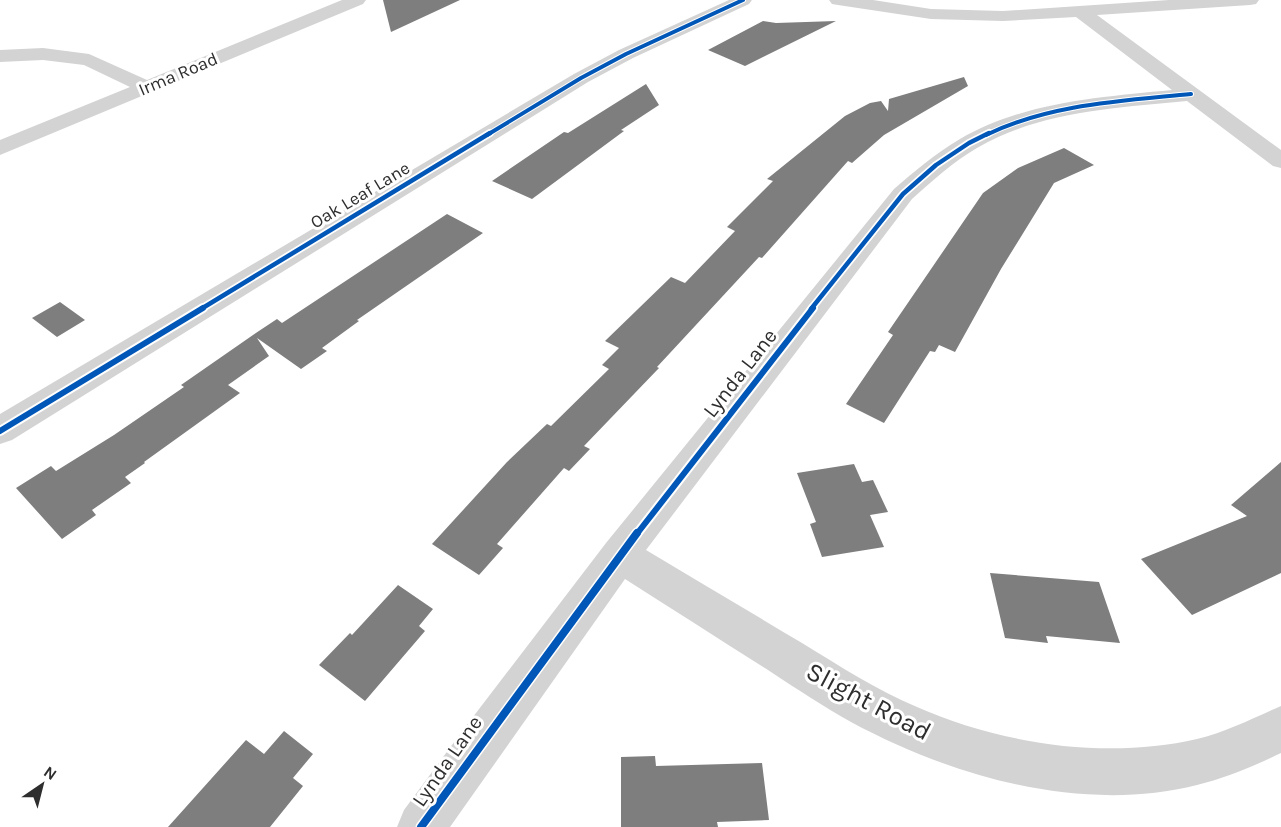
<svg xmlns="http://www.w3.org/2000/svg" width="1281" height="827" viewBox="0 0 1281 827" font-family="Karla,sans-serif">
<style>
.building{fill:#7e7e7e}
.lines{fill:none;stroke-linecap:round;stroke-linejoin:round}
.minor{fill:#d3d3d3;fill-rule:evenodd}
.cycleway-far3-casing{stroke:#fff;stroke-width:6}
.cycleway-far2-casing{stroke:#fff;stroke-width:8}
.cycleway-far1-casing{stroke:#fff;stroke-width:10}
.cycleway-casing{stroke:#fff;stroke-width:11}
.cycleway-far3{stroke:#0057b8;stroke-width:4}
.cycleway-far2{stroke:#0057b8;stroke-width:4.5}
.cycleway-far1{stroke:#0057b8;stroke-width:6}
.cycleway{stroke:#0057b8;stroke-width:8}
.labels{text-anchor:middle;stroke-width:6;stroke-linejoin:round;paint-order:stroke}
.far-street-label{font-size:18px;fill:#2e2e2e;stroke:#fff}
.street-label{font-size:21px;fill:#2e2e2e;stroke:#fff}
.near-street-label{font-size:26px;fill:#2e2e2e;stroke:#fff}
</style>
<rect width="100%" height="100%" fill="#fff"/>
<!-- building -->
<path class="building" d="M383 0H460L391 32Z
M763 21 776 23 836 21 745 66 708 50Z
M964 77 968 86 884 135 852 163 848 161 762 258 759 257 657 367 659 368 584 446 590 449 569 471 564 468 497 544 503 548 479 575 432 544 507 462 547 424 551 426 609 369 602 365 619 348 605 341 671 277 685 283 735 231 727 227 773 181 767 179 845 116 870 103 881 101 888 111 889 99Z
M646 84 659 105 621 130 624 131 532 199 492 181 564 132 568 133Z
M1064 148 1094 165 1054 183 1001 269 955 352 939 345 935 352 930 351 884 423 846 404 893 335 888 332 983 193 1018 168Z
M447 214 483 233 357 320 359 321 322 348 327 351 301 369 257 338 269 356 228 385 240 393 144 462 145 463 125 477 131 483 92 510 96 515 62 539 16 488 51 466 56 471 114 435 184 387 181 385 253 335 277 319 282 323Z
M60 302 85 320 57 337 32 318Z
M1281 462V573L1192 615 1141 559 1247 516 1231 505Z
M854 464 862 482 873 480 888 512 870 515 884 547 822 557 810 524 816 522 797 473Z
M990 573 1099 582 1120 643 1046 636 1048 643 1005 638Z
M398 585 433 609 419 626 425 631 365 701 319 665 350 633 352 635Z
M284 731 313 754 293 778 303 786 270 827H168L246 740 264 754Z
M655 756 656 766 762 763 769 820 717 822 718 827H621V757Z"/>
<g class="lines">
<!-- minor -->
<path class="minor" d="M342 0H366L363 4 0 155V140L130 87 84 65 43 60 0 62V50L43 48 89 54 147 80Z
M729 0H752L749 4 633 58 588 82 12 440 0 444V414L574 74 619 50Z
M829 0H873L931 9 1003 11 1169 0H1259L1256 4 1250 5 1097 15 1281 150V168L1273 166 1187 101C1116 108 1040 111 977 148 953 162 932 181 912 199L646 550C698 581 750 612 802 643 840 666 876 690 917 707 1001 744 1106 760 1197 739 1226 732 1253 718 1281 706V753C1254 766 1226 778 1197 785 1082 814 953 777 851 722 824 707 797 689 771 672 722 641 674 610 625 579L450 827H397L404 810 463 730 606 543 894 189C915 171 936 153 960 139 1023 102 1101 97 1172 90L1076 17 1003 21 931 19 838 5 832 4Z"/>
<defs>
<path id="cycleway-far3" d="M487 135 581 78 626 54 743 0
M986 135C1050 104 1122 101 1191 94"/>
<path id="cycleway-far2" d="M201 309 490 133
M811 309 903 194 936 165 969 143 989 133"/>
<path id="cycleway-far1" d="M0 431 203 308
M636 535 813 308"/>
<path id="cycleway" d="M421 827 637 533"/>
</defs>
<!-- cycleway-far3 casing -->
<use href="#cycleway-far3" class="cycleway-far3-casing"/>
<!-- cycleway-far2 casing -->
<use href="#cycleway-far2" class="cycleway-far2-casing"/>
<!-- cycleway-far1 casing -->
<use href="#cycleway-far1" class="cycleway-far1-casing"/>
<!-- cycleway casing -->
<use href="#cycleway" class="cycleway-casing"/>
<!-- cycleway-far3 -->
<use href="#cycleway-far3" class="cycleway-far3"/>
<!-- cycleway-far2 -->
<use href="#cycleway-far2" class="cycleway-far2"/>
<!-- cycleway-far1 -->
<use href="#cycleway-far1" class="cycleway-far1"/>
<!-- cycleway -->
<use href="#cycleway" class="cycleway"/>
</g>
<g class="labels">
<!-- far-street labels -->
<g class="far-street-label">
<text transform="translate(178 74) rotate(-23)" y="6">Irma Road</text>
<text transform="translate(360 195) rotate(-31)" y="6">Oak Leaf Lane</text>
</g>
<!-- street labels -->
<g class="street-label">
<text transform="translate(740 373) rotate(-52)" y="7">Lynda Lane</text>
<text transform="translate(447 761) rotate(-55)" y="7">Lynda Lane</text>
</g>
<!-- near-street labels -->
<g class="near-street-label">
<text transform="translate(869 701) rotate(28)" y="9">Slight Road</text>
</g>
</g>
<!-- north arrow -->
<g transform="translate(42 785) rotate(35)" stroke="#ffffff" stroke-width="4.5" paint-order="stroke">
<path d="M0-4.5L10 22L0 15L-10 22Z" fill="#2e2e2e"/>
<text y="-9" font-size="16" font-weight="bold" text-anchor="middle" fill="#2e2e2e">N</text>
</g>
</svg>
